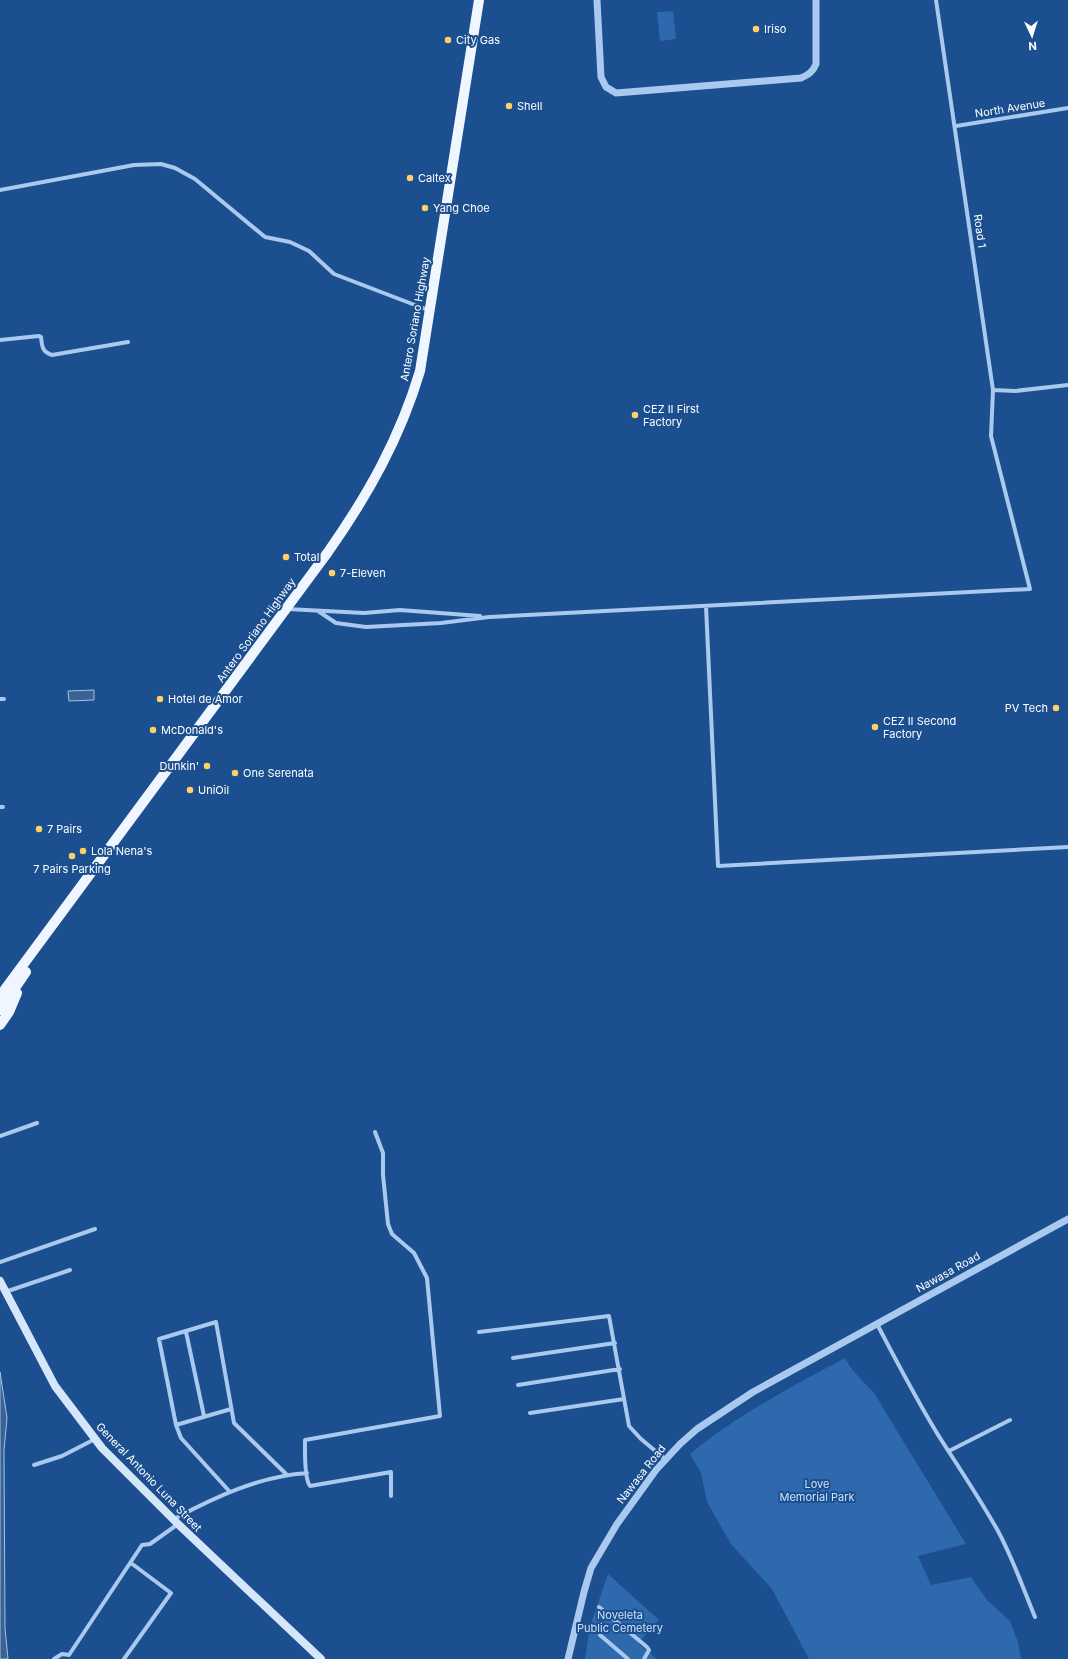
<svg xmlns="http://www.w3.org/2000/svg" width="1068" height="1659" viewBox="0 0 1068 1659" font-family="Inter,sans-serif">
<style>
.green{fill:#2e69ad}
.water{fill:#3c6290;stroke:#9cc4f0}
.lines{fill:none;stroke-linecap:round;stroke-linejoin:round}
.minor{stroke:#a9c9ee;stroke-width:4}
.tertiary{stroke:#a9c9ee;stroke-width:7}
.secondary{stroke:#d6e6fa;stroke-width:8}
.primary{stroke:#f0f6ff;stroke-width:10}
.poi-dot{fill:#ffd166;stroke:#1b4f8f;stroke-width:1.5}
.labels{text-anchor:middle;stroke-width:4;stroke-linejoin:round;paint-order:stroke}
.poi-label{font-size:11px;fill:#fff;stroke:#1b4f8f;text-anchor:start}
.street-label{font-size:11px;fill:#fff;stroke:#1b4f8f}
.park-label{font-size:11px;fill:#cfe3fa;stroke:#1b4f8f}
</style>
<rect width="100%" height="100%" fill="#1b4f8f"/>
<!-- green -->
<path class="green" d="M673 11 676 39 660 41 657 12Z
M845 1358C852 1372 863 1381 874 1393L966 1544 918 1556 931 1585 971 1577 987 1600 1010 1621 1018 1642 1021 1659H809L772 1589 731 1544 707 1502 701 1473 690 1454C737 1415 791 1387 845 1358Z
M608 1574 659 1620 638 1643 657 1659H585L590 1626Z"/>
<!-- water -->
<path class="water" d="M94 690V700L69 701 68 691Z
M0 1372 7 1418 4 1450 5 1628 8 1659H0Z"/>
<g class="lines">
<!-- minor -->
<path class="minor" d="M956 126 1068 108
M0 190 134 165 161 164 175 168 195 179 265 237 290 242 309 251 334 274 428 310
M0 340 39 336 41 337C42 346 42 352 52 355L128 342
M993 390 1015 391 1068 385
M706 606 718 866 1068 847
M287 609 364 613 400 610 480 616
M318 611 336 623 366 627 441 623 489 617 1030 589 991 436 993 390 936 0
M0 699H4
M0 807H3
M375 1132 383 1153V1175L388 1224 392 1234 414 1253 427 1278 440 1416 305 1440C305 1450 304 1479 310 1486L391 1472V1496
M0 1136 37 1123
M0 1262 95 1229
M5 1292 70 1270
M877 1324C897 1362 917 1401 940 1438 960 1469 980 1499 998 1531 1013 1559 1023 1588 1035 1617
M186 1332 204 1416
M479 1332 609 1316 629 1426 641 1439 665 1459
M513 1358 615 1343
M518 1385 620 1369
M530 1413 624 1399
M176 1425 231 1409
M949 1451 1010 1420
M34 1465 62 1456 95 1439
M230 1492 181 1438 176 1425 159 1339 216 1322 234 1423 286 1474
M174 1519C215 1497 260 1476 307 1473
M599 1607 647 1647 649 1650 644 1659
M600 1635 628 1659
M54 1659 62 1654 69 1655 142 1545 150 1544 178 1524
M124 1659 171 1593 131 1563"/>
<!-- tertiary -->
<path class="tertiary" d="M597 0 601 77 606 87 616 93 801 78C808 75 813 72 816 64V0
M568 1659 584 1592 591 1568 617 1524 656 1470 680 1444 697 1429 753 1392 1068 1219"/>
<!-- secondary -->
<path class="secondary" d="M0 1281 55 1386 102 1448 178 1524 321 1659"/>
<!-- primary -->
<path class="primary" d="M0 996 328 552C368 495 400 438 420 371L479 0
M0 1010 26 972
M0 1025 9 1012 17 993"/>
</g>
<!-- markers -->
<g class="poi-dot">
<circle cx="756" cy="29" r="4"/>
<circle cx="448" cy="40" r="4"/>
<circle cx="509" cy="106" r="4"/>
<circle cx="410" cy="178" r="4"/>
<circle cx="425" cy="208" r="4"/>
<circle cx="635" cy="415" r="4"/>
<circle cx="286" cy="557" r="4"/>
<circle cx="332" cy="573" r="4"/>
<circle cx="160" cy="699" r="4"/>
<circle cx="1056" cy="708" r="4"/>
<circle cx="875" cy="727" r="4"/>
<circle cx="153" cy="730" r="4"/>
<circle cx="207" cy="766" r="4"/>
<circle cx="235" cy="773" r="4"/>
<circle cx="190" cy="790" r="4"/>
<circle cx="39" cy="829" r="4"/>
<circle cx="83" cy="851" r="4"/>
<circle cx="72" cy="856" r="4"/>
</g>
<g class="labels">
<!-- poi labels -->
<g class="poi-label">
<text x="764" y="33">Iriso</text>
<text x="456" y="44">City Gas</text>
<text x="517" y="110">Shell</text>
<text x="418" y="182">Caltex</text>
<text x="433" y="212">Yang Choe</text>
<text x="643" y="413">CEZ II First<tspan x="643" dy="13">Factory</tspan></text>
<text x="294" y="561">Total</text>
<text x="340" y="577">7-Eleven</text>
<text x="168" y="703">Hotel de Amor</text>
<text x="1048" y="712" text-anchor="end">PV Tech</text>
<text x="883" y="725">CEZ II Second<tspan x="883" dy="13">Factory</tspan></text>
<text x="161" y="734">McDonald's</text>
<text x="199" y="770" text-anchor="end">Dunkin'</text>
<text x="243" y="777">One Serenata</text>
<text x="198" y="794">UniOil</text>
<text x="47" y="833">7 Pairs</text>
<text x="91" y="855">Lola Nena's</text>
<text x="72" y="873" text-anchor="middle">7 Pairs Parking</text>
</g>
<!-- street labels -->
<g class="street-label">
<text transform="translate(1010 108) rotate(-9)" y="4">North Avenue</text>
<text transform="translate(980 231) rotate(82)" y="4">Road 1</text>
<text transform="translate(415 319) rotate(-80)" y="4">Antero Soriano Highway</text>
<text transform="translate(256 630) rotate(-54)" y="4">Antero Soriano Highway</text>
<text transform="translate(948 1272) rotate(-29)" y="4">Nawasa Road</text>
<text transform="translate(641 1474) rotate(-52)" y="4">Nawasa Road</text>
<text transform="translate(149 1477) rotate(46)" y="4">General Antonio Luna Street</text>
</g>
<!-- park labels -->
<g class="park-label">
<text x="817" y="1488">Love<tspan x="817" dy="13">Memorial Park</tspan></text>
<text x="620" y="1619">Noveleta<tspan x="620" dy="13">Public Cemetery</tspan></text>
</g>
</g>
<!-- north arrow -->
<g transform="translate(1032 36) rotate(176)" stroke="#1b4f8f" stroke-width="3" paint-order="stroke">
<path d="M0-3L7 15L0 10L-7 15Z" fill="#ffffff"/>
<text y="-6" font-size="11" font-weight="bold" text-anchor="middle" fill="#ffffff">N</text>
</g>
</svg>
